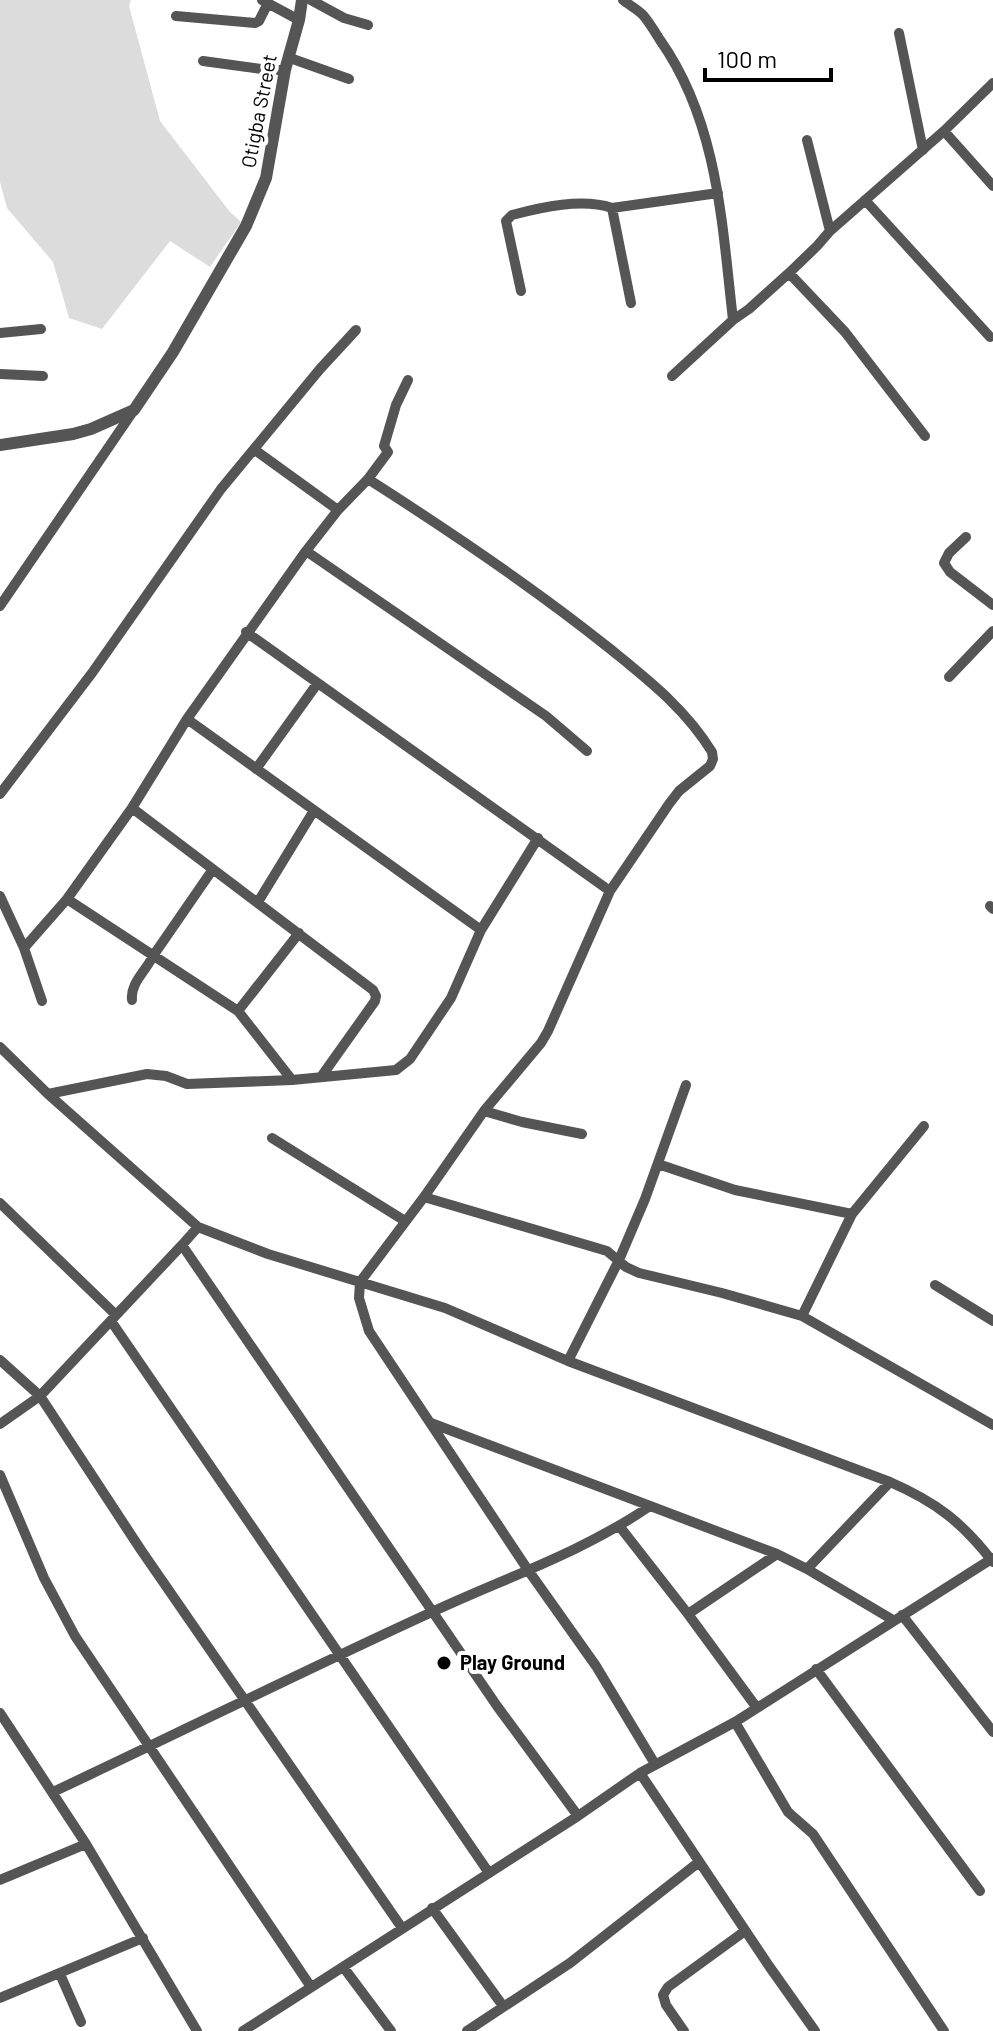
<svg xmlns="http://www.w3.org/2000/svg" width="993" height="2031" viewBox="0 0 993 2031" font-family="Barlow,sans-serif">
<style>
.green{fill:#dcdcdc}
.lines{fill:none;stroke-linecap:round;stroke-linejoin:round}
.minor{stroke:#555;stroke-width:10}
.tertiary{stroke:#555;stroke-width:12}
.poi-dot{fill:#000;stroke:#fff;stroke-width:3}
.labels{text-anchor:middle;stroke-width:8;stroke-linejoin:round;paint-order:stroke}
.street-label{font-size:20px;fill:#000;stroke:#fff}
.poi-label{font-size:20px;font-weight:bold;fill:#000;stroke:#fff;text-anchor:start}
</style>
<rect width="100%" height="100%" fill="#fff"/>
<!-- green -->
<path class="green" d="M0 0H131L129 6 160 121 230 212 241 222 210 267 170 241 102 329 69 318 53 262 7 208 0 182Z"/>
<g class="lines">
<!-- minor -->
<path class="minor" d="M262 0 299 20
M311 0 344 18 368 25
M623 0C629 5 637 9 643 15 649 22 655 32 660 40 718 122 722 224 733 320
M176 16 255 23 259 21 268 3
M899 33 923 150
M290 58 349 79
M203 61 269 70H285
M944 131 993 186
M807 140 830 231
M865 200 990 337
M612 208 631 303
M789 273 845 332 925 436
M521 291 506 221 512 215C542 207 582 198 612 208L718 193
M0 333 41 329
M0 374 43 376
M672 376 733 320 749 309 789 273 817 246 830 231 944 131 993 83
M255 450 338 510
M368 479C451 532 533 587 609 648 648 680 685 708 712 752L713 759 710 766 679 791 669 804 610 891 548 1031 541 1043 484 1111 424 1197 360 1282 359 1298 369 1331 528 1570 596 1666 655 1764
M966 537 949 553 944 563 950 572 993 605
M306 551 546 716 587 751
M0 606 134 410
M246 632 610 891
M949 677 993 631
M187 719 481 930
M256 769 317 684
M0 794 92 673 221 489 320 369 356 330
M132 808 373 990 376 996 375 1001 321 1077
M0 896 24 948 42 1001
M67 899 238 1011 292 1080
M258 902 313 812
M990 906 993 909
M24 948 67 899 132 808 187 719 306 551 338 510 368 479 388 452 384 446 396 405 408 380
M132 1000C130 983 146 971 153 956L213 869
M238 1011 299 933
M0 1047 48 1094 198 1227 268 1254 445 1308 568 1361 890 1482C936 1502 962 1522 993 1562
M48 1094 147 1074 166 1076 187 1084 292 1080 396 1070 410 1059 451 998 481 930 538 838
M484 1111 522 1122 582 1134
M272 1138 405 1221
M658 1164 735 1190 852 1214
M424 1197 607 1251 626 1267 639 1273 722 1293 802 1316 993 1425
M0 1203 116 1315
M182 1245 497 1706 578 1816
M935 1285 993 1321
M802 1316 852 1214 924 1126
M111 1321 489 1873
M0 1360 40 1396 141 1550 402 1928
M568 1361 619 1260 645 1199 686 1085
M431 1423 777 1554 807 1569 893 1620
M0 1424 40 1396 182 1245 198 1227
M0 1475 44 1578 75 1636 311 1987
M620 1527 688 1614 757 1708
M807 1569 890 1482
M688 1614 777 1554
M902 1615 993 1732
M816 1669 980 1891
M0 1713 86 1844 197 2031
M735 1722 788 1812 813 1834 944 2031
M640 1773 769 1966 815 2031
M53 1792C179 1733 305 1670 432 1612 505 1578 583 1552 650 1506
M0 1880 86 1844
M432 1908 503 2006
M344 1968 391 2031
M60 1974 81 2022
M0 1998 143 1938
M243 2031 578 1816 640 1773 735 1722 993 1558
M467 2031 570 1963 699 1862
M684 2031 666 2005 663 1995 668 1987 745 1931"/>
<!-- tertiary -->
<path class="tertiary" d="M0 445 73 434 91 429 134 410 173 352 246 226 266 178 285 70 299 20 302 0"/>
</g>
<!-- markers -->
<circle class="poi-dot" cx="444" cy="1663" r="8"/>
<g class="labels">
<!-- street labels -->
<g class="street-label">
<text transform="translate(259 111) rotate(-79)" y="7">Otigba Street</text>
</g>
<!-- poi labels -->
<g class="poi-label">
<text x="460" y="1670">Play Ground</text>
</g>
</g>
<!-- scale -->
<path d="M705 68v12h126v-12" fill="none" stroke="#000000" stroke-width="4"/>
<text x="717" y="68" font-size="24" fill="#000000" stroke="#ffffff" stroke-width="6" paint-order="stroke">100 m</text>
</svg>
